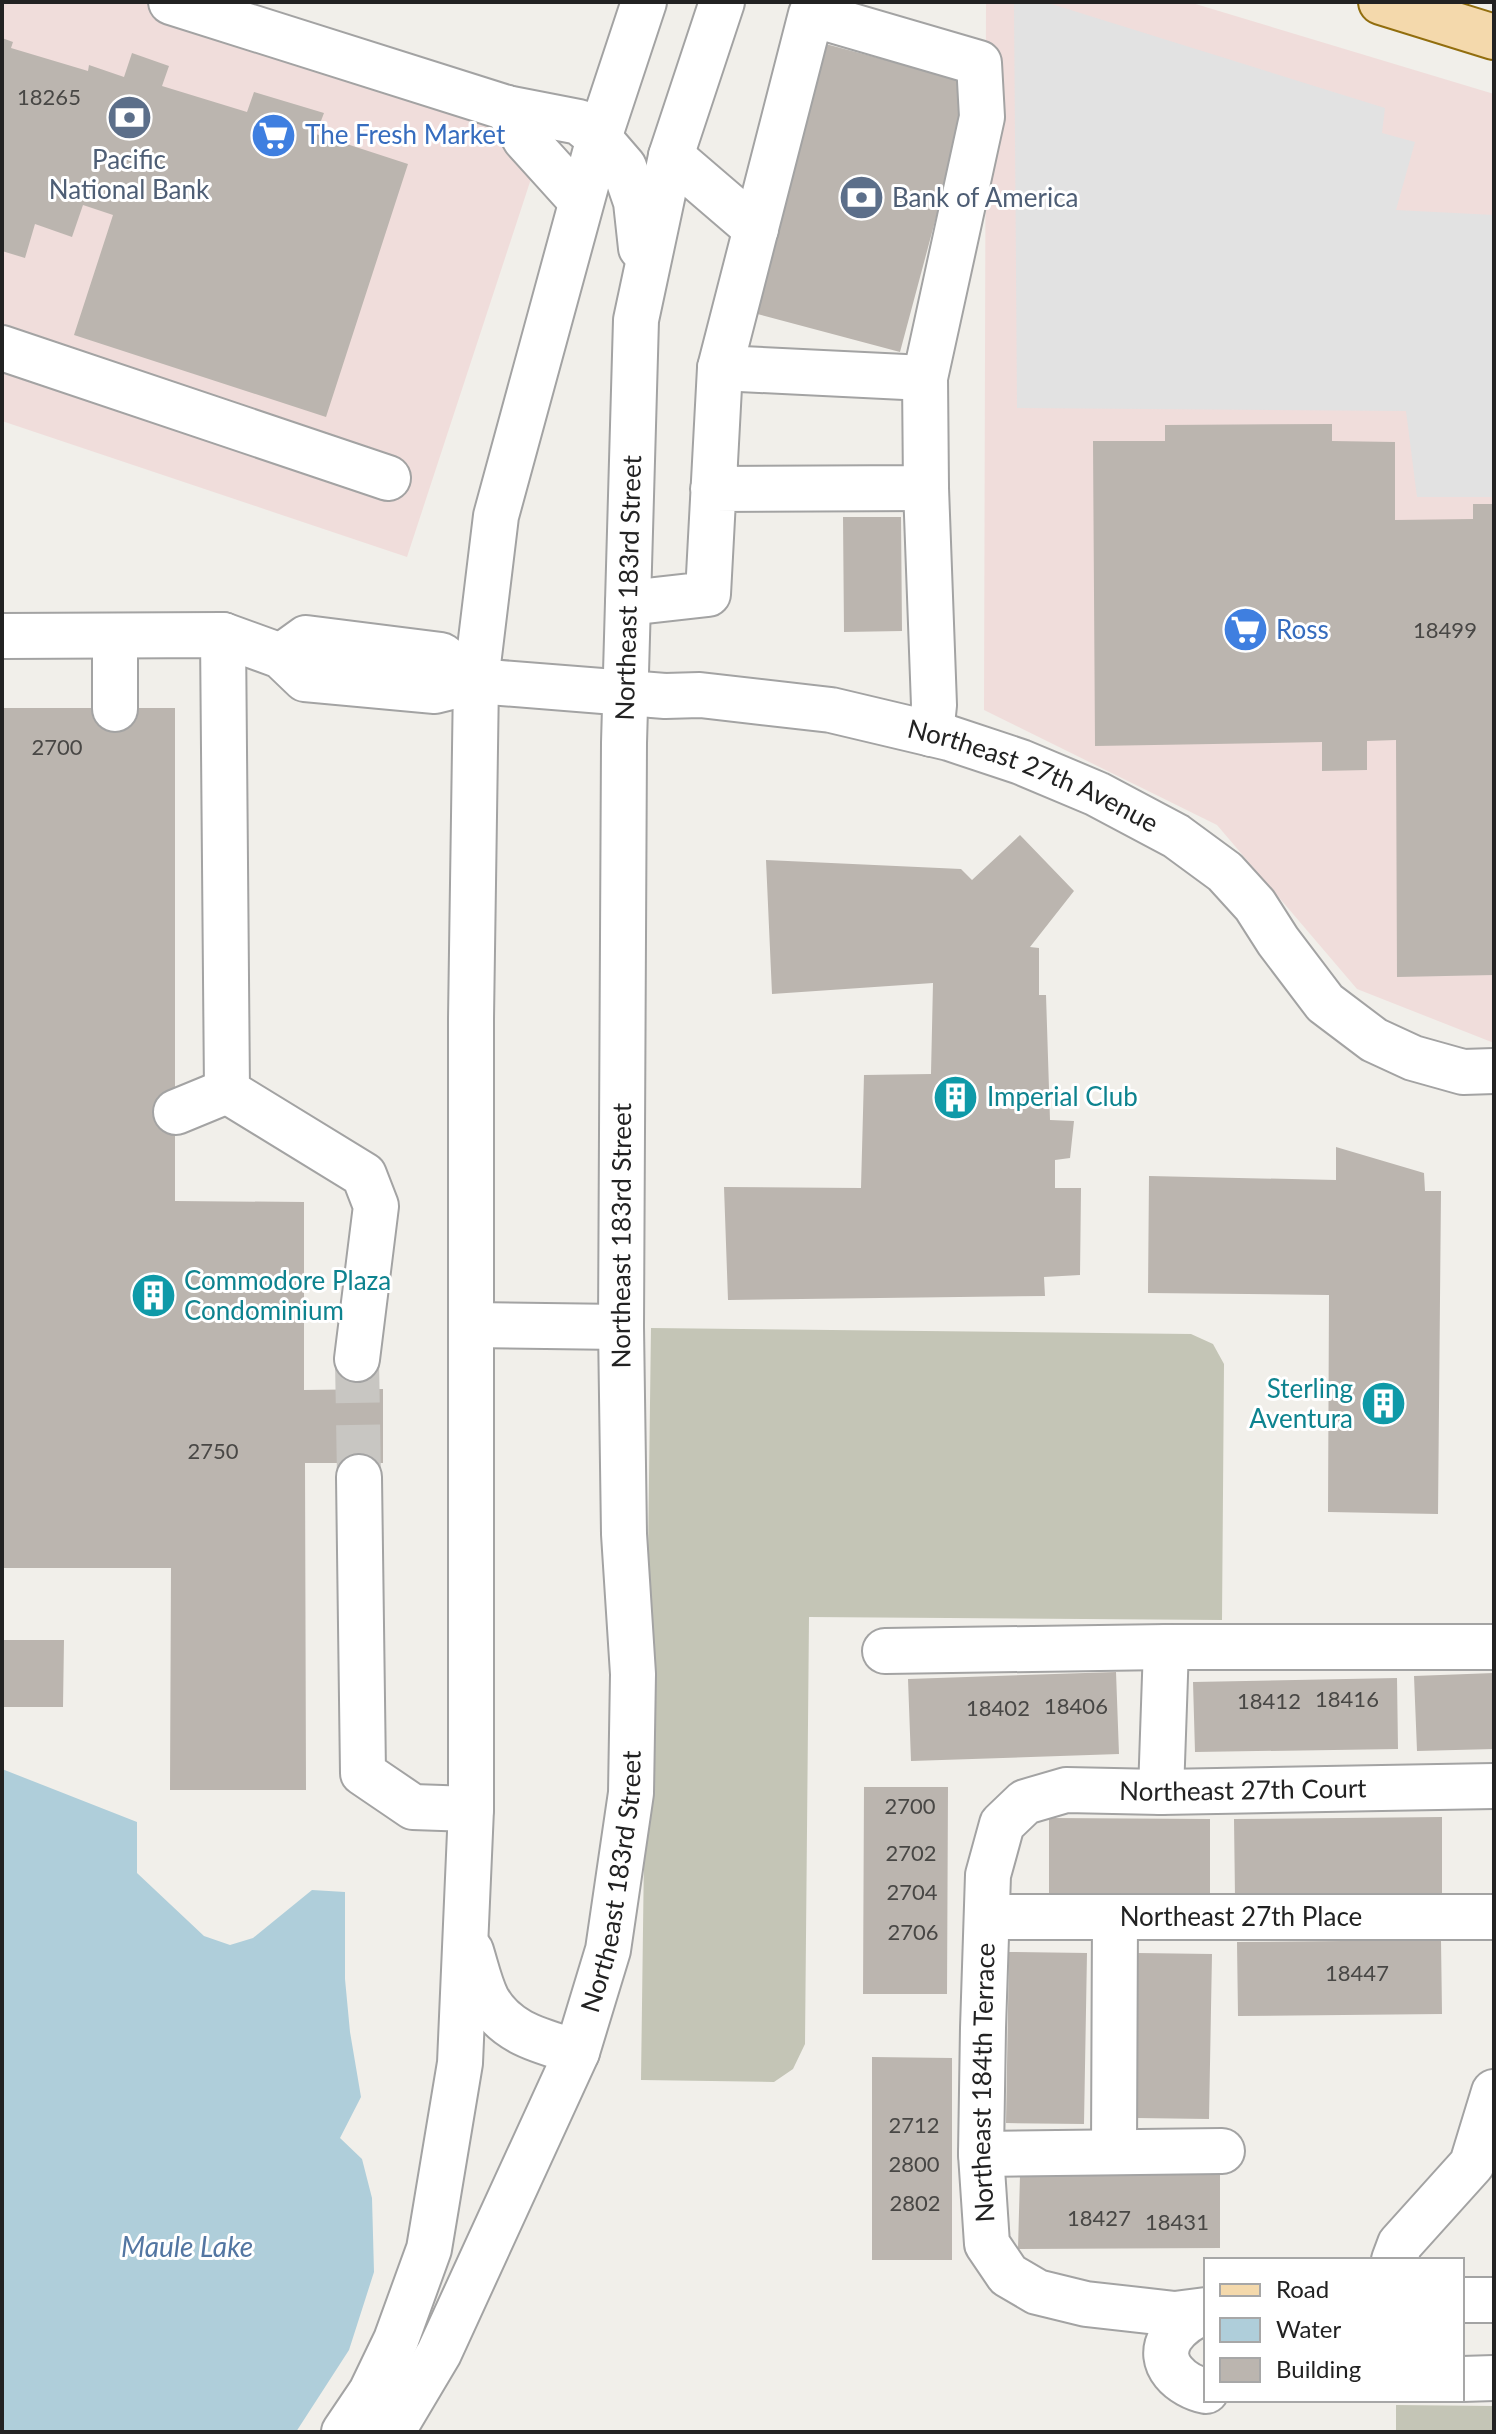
<svg xmlns="http://www.w3.org/2000/svg" width="1496" height="2434" viewBox="0 0 1496 2434" font-family="Lato,sans-serif">
<style>
.commercial{fill:#f0dddb}
.construction{fill:#c4c5b6}
.parking{fill:#e2e2e2}
.water{fill:#afceda}
.building{fill:#bbb5af}
.lines{fill:none;stroke-linecap:round;stroke-linejoin:round}
.minor-tunnel{stroke:#c8c6c2;stroke-width:44;stroke-dasharray:44 22;stroke-linecap:butt}
.minor-casing{stroke:#a3a3a3;stroke-width:48}
.major-casing{stroke:#926e0e;stroke-width:48}
.minor{stroke:#fff;stroke-width:44}
.major{stroke:#f4d9ac;stroke-width:44}
.labels{text-anchor:middle;stroke-width:6;stroke-linejoin:round;paint-order:stroke}
.number-label{font-size:22px;fill:#484745}
.shop-label{font-size:26px;fill:#366cbe;stroke:#fff;text-anchor:start}
.service-label{font-size:26px;fill:#4e5e75;stroke:#fff}
.street-label{font-size:26px;fill:#222;stroke:#fff}
.culture-label{font-size:26px;fill:#0d838f;stroke:#fff;text-anchor:start}
.water-label{font-size:28px;font-style:italic;fill:#5376a2;stroke:#fff}
</style>
<rect width="100%" height="100%" fill="#f1efea"/>
<!-- commercial -->
<path class="commercial" d="M2 2H174L546 133 407 557 2 421Z
M986 2H1189L1494 94V1043L1357 989 1217 825 984 710Z"/>
<!-- construction -->
<path class="construction" d="M651 1328 1191 1334 1213 1344 1224 1364 1222 1620 809 1617 805 2044 793 2069 774 2082 641 2080Z
M1396 2405 1494 2406V2432H1396Z"/>
<!-- parking -->
<path class="parking" d="M1014 2H1045L1385 108 1382 133 1415 142 1396 210 1494 215V497H1417L1406 411 1017 408Z"/>
<!-- water -->
<path class="water" d="M2 1769 137 1822V1873L204 1936 230 1945 253 1938 312 1890 345 1892V1979L350 2032 361 2097 340 2138 362 2159 372 2198 374 2272 349 2350 296 2432H2Z"/>
<!-- building -->
<path class="building" d="M2 38 13 42 11 48 88 71 89 65 124 77 132 53 169 66 162 86 247 112 254 92 324 113 316 134 408 164 326 417 74 335 113 215 83 205 72 237 35 224 25 258 2 251Z
M822 43 972 83 900 352 750 312Z
M1332 424V441L1395 442V520L1473 519V504H1494V975L1397 977 1396 740 1367 741V770L1322 771V742L1095 746 1093 441H1165V425Z
M843 517H901L902 631 844 632Z
M2 708H175V1201L304 1202V1390L383 1389V1463H305L306 1790H170L171 1568H2Z
M1020 835 1074 891 1030 947 1039 948V995H1046L1050 1120 1074 1121 1070 1158 1055 1160V1188H1081L1080 1275 1044 1277 1045 1296 728 1300 724 1187 861 1188 864 1075 931 1074 933 983 772 994 766 860 961 869 972 880Z
M1336 1147 1424 1173 1425 1191H1441L1438 1514 1328 1512 1329 1295 1148 1293 1149 1176 1336 1180Z
M2 1640H64L63 1707H2Z
M1116 1672 1119 1754 911 1761 908 1679Z
M1494 1673V1749L1417 1751 1414 1676Z
M1397 1678 1398 1749 1195 1752 1193 1682Z
M864 1787H948L947 1994H863Z
M1442 1817V1895L1235 1897 1234 1819Z
M1049 1818 1210 1819V1898L1049 1897Z
M1441 1940 1442 2014 1238 2016 1237 1942Z
M1009 1952 1087 1953 1084 2124 1006 2123Z
M1138 1953 1212 1954 1209 2119 1136 2118Z
M872 2057 952 2058V2260H872Z
M1220 2173V2248L1018 2249 1020 2175Z"/>
<g class="lines">
<!-- minor-tunnel -->
<path class="minor-tunnel" d="M357 1359 359 1477"/>
<defs>
<g id="minor">
<path d="M171 2 507 108 579 122 599 138 624 167 636 202 641 248"/>
<path d="M507 108 525 139 581 201"/>
<path d="M671 156 756 229"/>
<path d="M2 348 388 478"/>
<path d="M720 368 925 378"/>
<path d="M926 488 934 705 931 734"/>
<path d="M628 603 708 594 720 368 811 14 979 63 982 117 925 378 926 488 713 489"/>
<path d="M223 635 227 1091 364 1175 376 1206 357 1359"/>
<path id="s1" d="M2 636 223 635 281 656 305 679 435 691 476 681 665 696 700 695 831 710 949 738 1021 762 1097 794 1176 836 1225 872 1255 905 1278 941 1325 1003 1374 1040 1413 1058 1463 1072 1494 1071"/>
<path d="M115 636V709"/>
<path d="M281 656 306 638 441 655 476 681"/>
<path d="M176 1112 227 1091"/>
<path d="M472 1325 621 1327"/>
<path d="M359 1477 363 1773 413 1807 471 1809"/>
<path d="M885 1651 1166 1647H1494"/>
<path d="M1161 1792 1166 1647"/>
<path id="s2" d="M987 1917H1494"/>
<path d="M471 1951C476 1967 480 1985 487 1999 506 2034 542 2041 577 2052"/>
<path d="M1114 2152 1115 1917"/>
<path d="M981 2154 1222 2151"/>
<path d="M1394 2260 1400 2244 1472 2164 1494 2092"/>
<path d="M1462 2300H1494"/>
<path id="s3" d="M1206 2310 1175 2314 1086 2304 1037 2292 1008 2275 987 2244 981 2154 983 2028 988 1875 1002 1824 1025 1802 1066 1790 1161 1792 1494 1786"/>
<path d="M1206 2311C1194 2316 1179 2325 1171 2337 1155 2364 1182 2386 1206 2391"/>
<path d="M1462 2379 1494 2378"/>
<path d="M344 2432 371 2392 396 2340 429 2249 460 2063 471 1809V1019L476 681 496 516 599 138 644 2"/>
<path id="s4" d="M392 2432 439 2353 577 2052 608 1950 631 1793 633 1674 624 1534 621 1327 624 743 636 320 671 156 722 2"/>
</g>
<path id="major" d="M1381 2 1494 37"/>
</defs>
<!-- minor casing -->
<use href="#minor" class="minor-casing"/>
<!-- major casing -->
<use href="#major" class="major-casing"/>
<!-- minor -->
<use href="#minor" class="minor"/>
<!-- major -->
<use href="#major" class="major"/>
</g>
<!-- icons -->
<defs>
<symbol id="bank-disc" viewBox="-11 -11 22 22"><circle r="9.5" fill="#5c6f8a" stroke="#fff"/><path d="M-6-4H6V4H-6ZM0-2.3a2.3 2.3 0 1 0 0 4.6a2.3 2.3 0 1 0 0-4.6Z" fill="#fff"/></symbol>
<symbol id="supermarket-disc" viewBox="-11 -11 22 22"><circle r="9.5" fill="#3f7fe0" stroke="#fff"/><path d="M-6-5.5h2.5l.6 2H6L4.5 2H-2.5L-4.4-4H-6ZM-1.5 3.2a1.3 1.3 0 1 0 .1 0ZM3 3.2a1.3 1.3 0 1 0 .1 0Z" fill="#fff"/></symbol>
<symbol id="building-disc" viewBox="-11 -11 22 22"><circle r="9.5" fill="#0f9aa8" stroke="#fff"/><path d="M-4-6H4V6H1V3H-1V6H-4ZM-2.5-4.3h1.7v1.8h-1.7ZM.8-4.3h1.7v1.8H.8ZM-2.5-1h1.7V.8h-1.7ZM.8-1h1.7V.8H.8Z" fill="#fff"/></symbol>
</defs>
<g fill-rule="evenodd">
<use href="#bank-disc" x="104" y="92" width="51" height="51"/>
<use href="#supermarket-disc" x="248" y="110" width="51" height="51"/>
<use href="#bank-disc" x="836" y="172" width="51" height="51"/>
<use href="#supermarket-disc" x="1220" y="604" width="51" height="51"/>
<use href="#building-disc" x="930" y="1072" width="51" height="51"/>
<use href="#building-disc" x="128" y="1270" width="51" height="51"/>
<use href="#building-disc" x="1358" y="1378" width="51" height="51"/>
</g>
<g class="labels">
<!-- number labels -->
<g class="number-label">
<text x="49" y="105">18265</text>
<text x="1445" y="638">18499</text>
<text x="57" y="755">2700</text>
<text x="213" y="1459">2750</text>
<text x="1347" y="1707">18416</text>
<text x="1269" y="1709">18412</text>
<text x="1076" y="1714">18406</text>
<text x="998" y="1716">18402</text>
<text x="910" y="1814">2700</text>
<text x="911" y="1861">2702</text>
<text x="912" y="1900">2704</text>
<text x="913" y="1940">2706</text>
<text x="1357" y="1981">18447</text>
<text x="914" y="2133">2712</text>
<text x="914" y="2172">2800</text>
<text x="915" y="2211">2802</text>
<text x="1099" y="2226">18427</text>
<text x="1177" y="2230">18431</text>
</g>
<!-- shop labels -->
<g class="shop-label">
<text x="305" y="144">The Fresh Market</text>
<text x="1276" y="639">Ross</text>
</g>
<!-- service labels -->
<g class="service-label">
<text x="129" y="169">Pacific<tspan x="129" dy="30">National Bank</tspan></text>
<text x="892" y="207" text-anchor="start">Bank of America</text>
</g>
<!-- street labels -->
<g class="street-label">
<text dy="9" stroke="none"><textPath href="#s4" startOffset="1894">Northeast 183rd Street</textPath></text>
<text dy="9" stroke="none"><textPath href="#s1" startOffset="1058">Northeast 27th Avenue</textPath></text>
<text dy="9" stroke="none"><textPath href="#s4" startOffset="1246">Northeast 183rd Street</textPath></text>
<text dy="9" stroke="none"><textPath href="#s3" startOffset="916">Northeast 27th Court</textPath></text>
<text dy="9" stroke="none"><textPath href="#s4" startOffset="598">Northeast 183rd Street</textPath></text>
<text dy="9" stroke="none"><textPath href="#s2" startOffset="254">Northeast 27th Place</textPath></text>
<text dy="9" stroke="none"><textPath href="#s3" startOffset="404">Northeast 184th Terrace</textPath></text>
</g>
<!-- culture labels -->
<g class="culture-label">
<text x="987" y="1106">Imperial Club</text>
<text x="184" y="1290">Commodore Plaza<tspan x="184" dy="30">Condominium</tspan></text>
<text x="1353" y="1398" text-anchor="end">Sterling<tspan x="1353" dy="30">Aventura</tspan></text>
</g>
<!-- water labels -->
<g class="water-label">
<text x="187" y="2257">Maule Lake</text>
</g>
</g>
<!-- border -->
<rect width="1496" height="2434" fill="none" stroke="#222222" stroke-width="8"/>
<!-- legend -->
<rect x="1204" y="2258" width="260" height="144" fill="#ffffff" stroke="#a7a7a7" stroke-width="2"/>
<rect x="1220" y="2284" width="40" height="12" fill="#f4d9ac" stroke="#a7a7a7" stroke-width="2"/>
<text x="1276" y="2298" font-size="24" fill="#222222">Road</text>
<rect x="1220" y="2318" width="40" height="24" fill="#afceda" stroke="#a7a7a7" stroke-width="2"/>
<text x="1276" y="2338" font-size="24" fill="#222222">Water</text>
<rect x="1220" y="2358" width="40" height="24" fill="#bbb5af" stroke="#a7a7a7" stroke-width="2"/>
<text x="1276" y="2378" font-size="24" fill="#222222">Building</text>
</svg>
